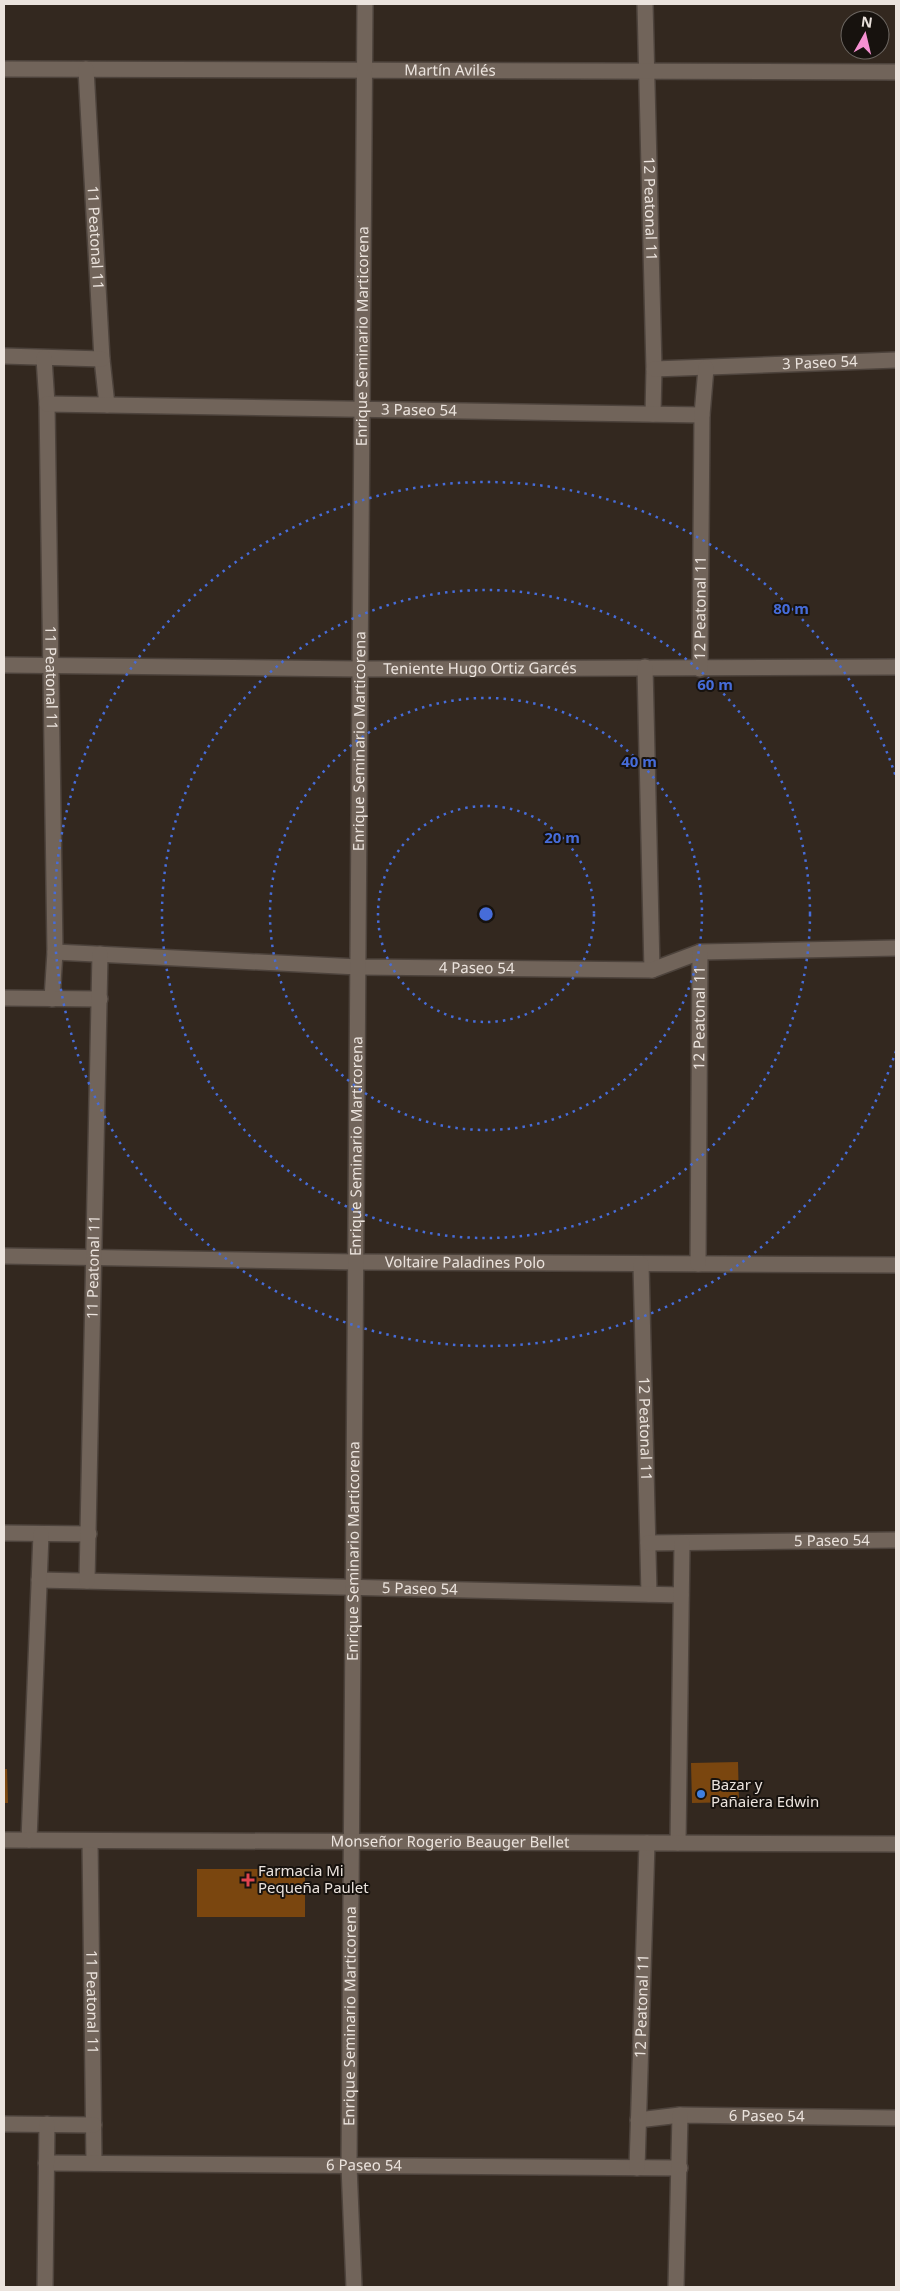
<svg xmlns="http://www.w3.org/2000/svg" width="900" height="2291" viewBox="0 0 900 2291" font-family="'Noto Sans',sans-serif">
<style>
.building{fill:#7a460f}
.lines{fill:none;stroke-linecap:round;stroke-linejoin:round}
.street-casing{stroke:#4d433c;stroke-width:18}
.secondary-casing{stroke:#4d433c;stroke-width:18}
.street{stroke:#71645a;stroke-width:15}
.secondary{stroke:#71645a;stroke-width:15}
.ring{fill:none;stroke:#466cd9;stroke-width:2.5;stroke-dasharray:2.5 5}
.shop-dot{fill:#3f7fe0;stroke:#17120e;stroke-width:2}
.health-dot{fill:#e0444e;stroke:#17120e;stroke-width:2}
.labels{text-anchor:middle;stroke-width:4;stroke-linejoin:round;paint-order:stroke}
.street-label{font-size:15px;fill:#ebe3dd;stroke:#17120e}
.poi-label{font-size:15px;fill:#ebe3dd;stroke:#17120e;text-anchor:start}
.centre{fill:#466cd9;stroke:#17120e;stroke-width:2.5}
.ring-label{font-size:15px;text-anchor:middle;font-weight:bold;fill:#466cd9;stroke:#17120e;stroke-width:4;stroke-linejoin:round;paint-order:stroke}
</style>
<rect width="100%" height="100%" fill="#33281f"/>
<!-- building -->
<path class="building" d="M738 1762 739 1802 692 1803 691 1763Z
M4 1769H7L8 1803H4Z
M197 1869H305V1917H197Z"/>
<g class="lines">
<defs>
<g id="street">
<path id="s1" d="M645 4 654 369 653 414"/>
<path id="s2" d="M4 69 896 72"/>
<path id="s3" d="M86 69 102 359 107 405"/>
<path d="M4 356 102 359"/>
<path id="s4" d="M44 358 47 404 55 952 52 999"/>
<path id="s5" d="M654 369 896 360"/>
<path id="s6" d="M47 404 702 415"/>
<path id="s7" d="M4 665 360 669 896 667"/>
<path d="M645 667 652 970"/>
<path id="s8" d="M700 669 702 415 706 368"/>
<path id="s9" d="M55 952 358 967 652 970 700 952 896 948"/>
<path d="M4 998 100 999"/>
<path id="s10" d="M4 1256 356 1262 896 1265"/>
<path id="s11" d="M641 1264 649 1594"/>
<path id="s12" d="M698 1264 700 952"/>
<path d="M4 1533 89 1534"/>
<path id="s13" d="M648 1543 896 1540"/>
<path id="s14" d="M39 1580 681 1595"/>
<path id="s15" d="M87 1581 100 954"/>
<path d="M29 1840 41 1534"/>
<path id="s16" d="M90 1841 94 2163"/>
<path d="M678 1843 682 1543"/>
<path id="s17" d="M638 2120 680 2115 896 2118"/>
<path d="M4 2124 94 2125"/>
<path id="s18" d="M46 2163 680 2168"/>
<path id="s19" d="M637 2168 647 1843"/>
<path d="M45 2287 47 2124"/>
<path id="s20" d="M354 2287 349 2166 365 4"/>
<path d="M676 2287 680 2115"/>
</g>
<g id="secondary">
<path id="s21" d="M4 1840 896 1844"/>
</g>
</defs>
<!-- street casing -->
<use href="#street" class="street-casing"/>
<!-- secondary casing -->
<use href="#secondary" class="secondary-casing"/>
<!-- street -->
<use href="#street" class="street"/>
<!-- secondary -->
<use href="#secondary" class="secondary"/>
</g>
<!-- distance rings -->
<g class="ring">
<circle cx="486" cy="914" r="108"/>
<circle cx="486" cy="914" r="216"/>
<circle cx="486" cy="914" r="324"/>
<path d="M896 1051A432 432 0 1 1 896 777"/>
</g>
<!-- markers -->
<circle class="shop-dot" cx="701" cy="1794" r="5"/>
<path class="health-dot" d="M245.5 1872.5h5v5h5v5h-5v5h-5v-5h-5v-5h5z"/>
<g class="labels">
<!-- street labels -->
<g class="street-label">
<text dy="5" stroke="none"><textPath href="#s2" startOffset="446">Martín Avilés</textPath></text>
<text dy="5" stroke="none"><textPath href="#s1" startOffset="205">12 Peatonal 11</textPath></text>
<text dy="5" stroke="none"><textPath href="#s3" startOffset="169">11 Peatonal 11</textPath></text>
<text dy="5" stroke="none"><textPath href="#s20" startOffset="1951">Enrique Seminario Marticorena</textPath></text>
<text dy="5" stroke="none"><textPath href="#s5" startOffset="166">3 Paseo 54</textPath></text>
<text dy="5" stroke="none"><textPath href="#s6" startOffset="372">3 Paseo 54</textPath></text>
<text dy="5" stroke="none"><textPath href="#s8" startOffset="61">12 Peatonal 11</textPath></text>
<text dy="5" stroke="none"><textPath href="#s7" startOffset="476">Teniente Hugo Ortiz Garcés</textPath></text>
<text dy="5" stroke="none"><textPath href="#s4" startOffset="320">11 Peatonal 11</textPath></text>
<text dy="5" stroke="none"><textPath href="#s20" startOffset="1546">Enrique Seminario Marticorena</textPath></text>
<text dy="5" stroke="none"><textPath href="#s9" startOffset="422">4 Paseo 54</textPath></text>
<text dy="5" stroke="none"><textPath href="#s12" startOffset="246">12 Peatonal 11</textPath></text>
<text dy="5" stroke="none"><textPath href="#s20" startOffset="1141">Enrique Seminario Marticorena</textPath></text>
<text dy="5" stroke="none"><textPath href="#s10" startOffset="461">Voltaire Paladines Polo</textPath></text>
<text dy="5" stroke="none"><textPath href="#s15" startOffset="314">11 Peatonal 11</textPath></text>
<text dy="5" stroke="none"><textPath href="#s11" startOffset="165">12 Peatonal 11</textPath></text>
<text dy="5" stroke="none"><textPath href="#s13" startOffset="184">5 Paseo 54</textPath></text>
<text dy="5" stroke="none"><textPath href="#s20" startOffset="736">Enrique Seminario Marticorena</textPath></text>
<text dy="5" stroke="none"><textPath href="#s14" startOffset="381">5 Paseo 54</textPath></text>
<text dy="5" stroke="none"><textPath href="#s21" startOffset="446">Monseñor Rogerio Beauger Bellet</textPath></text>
<text dy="5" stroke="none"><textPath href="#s16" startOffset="161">11 Peatonal 11</textPath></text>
<text dy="5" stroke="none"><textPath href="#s19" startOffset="162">12 Peatonal 11</textPath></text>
<text dy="5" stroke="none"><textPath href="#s20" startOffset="271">Enrique Seminario Marticorena</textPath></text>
<text dy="5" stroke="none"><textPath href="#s17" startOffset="129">6 Paseo 54</textPath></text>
<text dy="5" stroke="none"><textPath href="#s18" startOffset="318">6 Paseo 54</textPath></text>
</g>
<!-- poi labels -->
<g class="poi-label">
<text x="711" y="1790">Bazar y<tspan x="711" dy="17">Pañaiera Edwin</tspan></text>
<text x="258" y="1876">Farmacia Mi<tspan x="258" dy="17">Pequeña Paulet</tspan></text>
</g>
</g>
<circle cx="486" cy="914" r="8" class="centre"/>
<g class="ring-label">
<text x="791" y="614">80 m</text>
<text x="715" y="690">60 m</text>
<text x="639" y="767">40 m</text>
<text x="562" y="843">20 m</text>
</g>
<!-- border -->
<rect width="900" height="2291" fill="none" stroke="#ebe3dd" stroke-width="10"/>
<!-- north arrow -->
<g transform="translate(865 35) rotate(8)"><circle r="24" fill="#17120e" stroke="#6c6661"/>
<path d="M0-4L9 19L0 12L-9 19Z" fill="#f590d1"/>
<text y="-8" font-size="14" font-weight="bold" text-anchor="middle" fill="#ebe3dd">N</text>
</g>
</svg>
